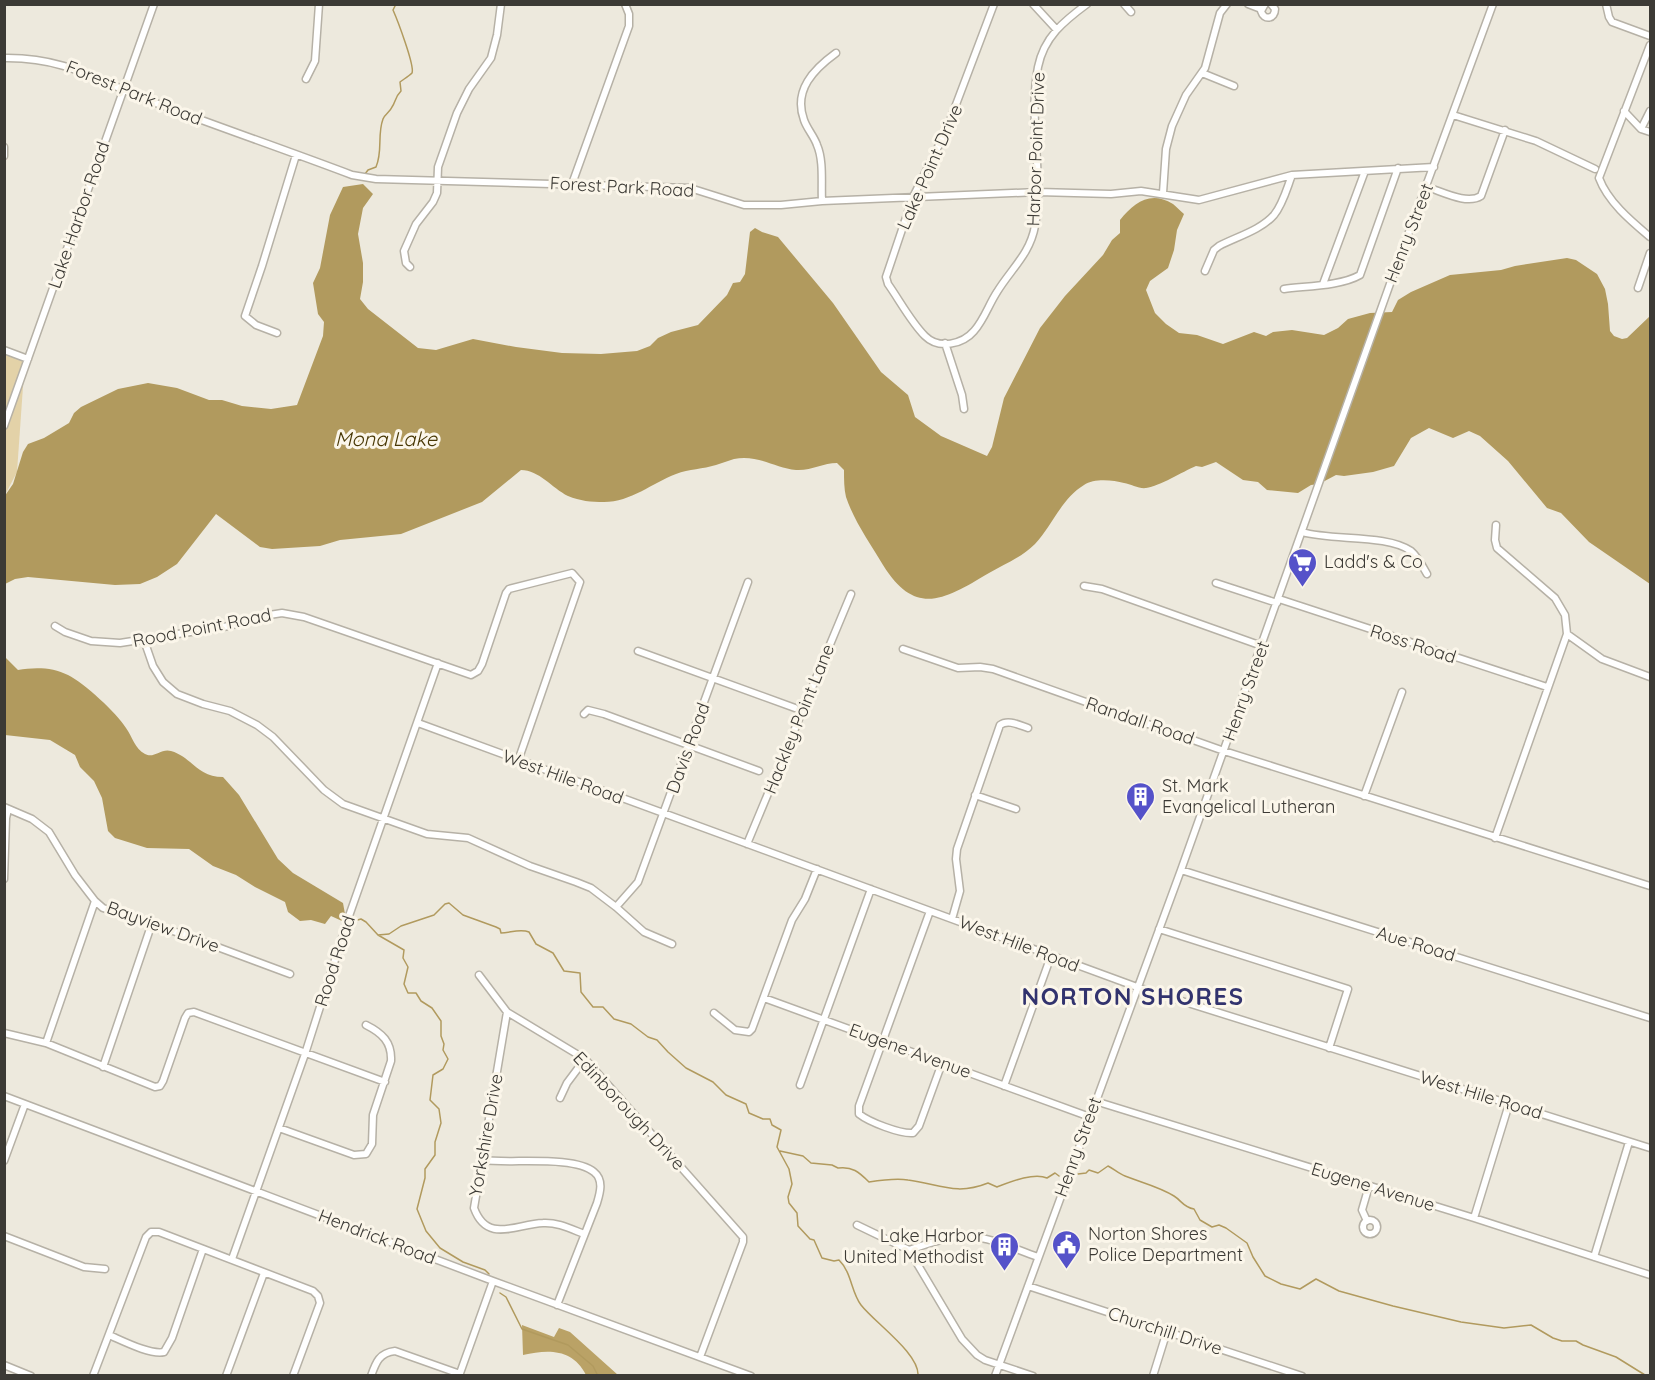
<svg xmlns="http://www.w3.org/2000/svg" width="1655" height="1380" viewBox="0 0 1655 1380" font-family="Quicksand,sans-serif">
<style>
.green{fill:#e3d2a8}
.forest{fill:#baa266}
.water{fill:#b19a5e}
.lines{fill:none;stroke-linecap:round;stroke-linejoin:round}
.stream{stroke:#b19a5e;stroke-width:1.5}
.minor-casing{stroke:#b6b1a6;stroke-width:9}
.minor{stroke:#fff;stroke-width:6}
.labels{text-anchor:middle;stroke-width:6;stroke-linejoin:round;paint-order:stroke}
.street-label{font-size:18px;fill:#3c3a35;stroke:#fbf6ea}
.poi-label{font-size:18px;fill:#3c3a35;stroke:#fbf6ea;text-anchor:start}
.water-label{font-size:20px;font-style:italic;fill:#493805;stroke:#fbf6ea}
.district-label{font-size:24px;font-weight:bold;letter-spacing:1.5px;fill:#32336e;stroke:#fbf6ea}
</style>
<rect width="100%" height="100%" fill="#ede9dd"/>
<!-- green -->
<path class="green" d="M5 351 25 358 17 472 5 495Z"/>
<!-- forest -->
<path class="forest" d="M522 1325 554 1337 559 1328 570 1332 618 1375H586C573 1349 549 1349 523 1355Z"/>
<!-- water -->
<path class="water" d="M363 184 373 194 363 208 358 234 363 263V282L360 299 368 309 418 348 436 350 473 339 516 347 562 353 601 354 637 351 650 346 658 338 671 332 698 325 727 295 733 283 740 282 745 274 750 232 755 228 762 232 778 237 833 303 881 372 908 395 915 417 941 436 987 456 992 447 1004 398 1040 328 1065 296 1103 255 1112 240 1120 233V220C1134 203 1150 190 1173 204 1177 207 1180 211 1184 214L1177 230 1174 250 1168 268 1150 281 1146 290 1155 313 1166 324 1179 333 1197 335 1223 344 1254 332 1266 336 1273 332 1292 330 1324 335 1338 328 1348 319 1370 313 1392 312 1398 300 1411 292 1450 275 1501 270 1515 266 1567 258 1576 260 1597 274 1605 289 1608 304 1610 331 1614 336 1622 339 1627 338 1650 316V584L1589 542 1561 513 1547 508 1508 461 1480 436 1469 431 1453 438 1429 428 1411 438 1394 466 1373 472 1344 476 1336 475 1319 484 1311 485 1298 493 1267 490 1258 482 1243 480 1216 462 1202 467 1196 466C1182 472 1160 486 1146 488 1139 489 1131 484 1124 483 1113 480 1094 478 1084 485 1062 498 1052 526 1035 544 1022 557 1005 564 989 573 945 599 916 618 883 565 870 543 854 521 846 497 844 489 844 479 844 470L837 463C823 463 811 471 796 470 775 468 757 454 734 459 728 461 722 463 716 465 703 469 689 469 676 474 652 483 631 502 604 502 591 502 580 501 568 496 552 488 539 470 521 470L482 502 401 534 340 540 320 546 272 549 260 547 216 514 177 564 157 577 140 584 115 585 28 577 15 579 5 584 4 497 13 484 23 452 28 444 44 438 69 423 74 413 81 407 118 389 148 383 177 388 209 400H222L242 406 271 409 297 405 323 336 324 322 318 314 313 283 320 268 330 215 343 187Z
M5 657 18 670C34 667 53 667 68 675 84 683 117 713 126 728 132 736 135 749 145 754 154 759 161 748 171 751 192 757 197 777 223 777L239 795 278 859 293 873 343 903 345 914 342 921 331 916 325 924 311 920 300 921 288 912 285 902 255 887 236 875 213 866 189 849 147 848 115 838 108 831 102 798 94 781 80 767 75 755 50 740 5 735Z"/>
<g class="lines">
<!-- stream -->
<path class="stream" d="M365 174 368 170 376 167C383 151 377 135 383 119 385 114 390 112 392 107 396 101 395 97 401 91L400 82C404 79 409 76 412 73 415 66 397 19 393 10L396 4
M354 921 361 919 366 922 378 935 404 950 403 958 408 967 404 984 408 993H416L421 1001 432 1008 441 1021V1036L444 1044 443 1050 448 1059 443 1069 433 1075 430 1100 439 1109 441 1123 435 1142V1155L425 1169V1178L417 1209 426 1231 440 1248 463 1262 485 1270 489 1274
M378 935 389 934 401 926 434 915 445 904 449 903 463 915 496 927 500 929 501 933C510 933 520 928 529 932L536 944 553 953 564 971 580 973 581 992 593 1007H603L614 1019 631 1024 648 1037 657 1040 668 1052 686 1068 713 1082 726 1095 746 1104 749 1113 763 1119H770L772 1125 781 1130 777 1147 789 1169 792 1184 788 1197 789 1203 797 1213 798 1226 810 1239 814 1240 822 1258 834 1261 839 1260C852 1273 851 1292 861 1305 875 1323 920 1354 918 1376
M780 1151 803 1156 811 1163 832 1165 838 1168C852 1166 859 1172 869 1182 882 1180 895 1178 908 1180 939 1184 956 1196 988 1183L997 1187C1010 1182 1034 1172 1047 1178L1055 1173 1059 1176
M1078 1174 1086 1173 1089 1170 1098 1173 1108 1166C1114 1169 1119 1174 1125 1176 1140 1182 1160 1187 1174 1196 1182 1201 1183 1207 1194 1209L1200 1220 1212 1227 1219 1225 1226 1228 1247 1243 1253 1257 1265 1276 1281 1284 1300 1289 1316 1279 1339 1291 1393 1306 1461 1322 1504 1328 1531 1325 1553 1338 1562 1341H1576L1583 1345 1616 1357 1645 1375H1650
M500 1293 506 1297 522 1329 568 1345 593 1366 598 1376"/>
<defs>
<path id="minor" d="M994 4 946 131 913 197 886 277 888 284C900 301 911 322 925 336 939 350 963 344 974 331 984 320 989 304 997 292 1011 269 1030 254 1035 226 1044 174 1028 119 1038 67 1044 37 1064 21 1087 4
M1033 4 1056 29
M1124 4 1131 12
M1248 4 1261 9
M1265 4 1261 11C1264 21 1275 19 1275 9L1271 4
M1606 4 1609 17 1612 22 1650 36
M1650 45 1599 178C1608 202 1631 221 1650 237
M4 58C66 57 98 81 153 102 219 127 286 150 352 175L376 179 690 188 744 205H781L822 201 1038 192 1111 194 1141 191 1199 200 1292 175 1434 167
M1202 73 1234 86
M306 79 315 61 319 4
M1624 111 1641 129 1650 132
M1453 115 1536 141 1595 169
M1641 129 1650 111
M4 147V156
M572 184 629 26V14L625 4
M1427 187C1443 192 1467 205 1481 196L1505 130
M1163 193 1166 149 1172 126 1186 95 1205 68 1220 13 1227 4
M822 201C821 184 824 161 817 145 814 136 807 129 804 120 793 90 814 69 836 53
M410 267 406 263 404 251 416 224 433 202 437 193 438 167 457 113 469 89 491 58 497 35 501 4
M1205 271 1214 250 1219 246C1236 237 1261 230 1274 215 1283 204 1287 188 1292 175
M1323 284 1365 171
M1638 288 1650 253
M1284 289C1306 286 1341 286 1360 275L1398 168
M277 333 256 325 245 316 262 266 296 155
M945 343 962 395 964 409
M4 350 28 359
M4 426 154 4
M1496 525 1495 540 1497 548 1555 598 1565 615 1567 634 1602 659 1650 677
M1302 532C1332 541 1387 534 1411 551 1418 557 1423 567 1427 574
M1216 583 1277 603
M1084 586 1102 589 1262 646
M1279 599 1547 687
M55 626 65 632 91 641 120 643 229 626 263 616 282 613 304 617 471 675 478 671 482 664 506 593 509 589 572 573 580 582 518 761
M144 640 153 666 163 682 177 694 203 704 230 711 257 725 273 737 324 790 343 804 427 834 468 838 530 866 576 882 591 888 616 907 644 932 672 944
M903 649 958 668 980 667 993 669 1224 751 1650 886
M638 651 795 708
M584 714 588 710 604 714 759 771
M418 723 1137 987 1650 1148
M975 795 1016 809
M1364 796 1402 692
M4 807 32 819 49 832 75 875 95 901 103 908 188 936 290 974
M1495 838 1567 634
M747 844 851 594
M1181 870 1650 1018
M4 879 6 818 8 809
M616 907 638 882 748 582
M930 911 859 1106V1114C869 1122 900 1134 913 1133L919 1126 942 1063
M952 919 960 891 956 859 957 849 1000 725C1008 719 1019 725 1028 728
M1159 929 1348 989 1329 1048
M479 975 507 1012 585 1059 743 1237V1242L700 1357
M764 998 1090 1117
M507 1012 474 1208C487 1244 516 1224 543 1223 557 1222 571 1229 584 1234
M714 1013 735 1030 749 1032 752 1029 792 920 805 899 817 869
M4 1033 46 1043 155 1087 160 1086 163 1081 185 1018 188 1013 194 1012 385 1082
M46 1043 95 901
M103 1067 152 923
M800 1085 871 889
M1004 1086 1051 956
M4 1096 493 1281 751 1376
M560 1098 567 1083 585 1059
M1095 1101 1474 1218 1650 1275
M279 1128 354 1155 366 1154 372 1144 373 1115 391 1061C392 1042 382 1033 366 1025
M483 1160C510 1164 574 1155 594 1172 604 1180 600 1193 597 1203L557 1305
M4 1161 25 1104
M1474 1218 1509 1104
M1363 1227a7 7 0 1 1 14 0a7 7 0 1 1-14 0Z
M1367 1221 1362 1210 1369 1186
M857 1225 909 1250 962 1339 977 1355 985 1360 1033 1376
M4 1236 84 1267 105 1269
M909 1250C924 1245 940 1239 955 1237 984 1233 1011 1248 1038 1257
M1594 1257 1629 1142
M232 1259 305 1054 349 916 438 663
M1028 1286 1302 1376
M109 1335C123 1341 150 1355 164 1352L172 1338 203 1249
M4 1365 31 1376
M93 1376 146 1237 151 1232H159L313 1291 318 1296 320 1303 293 1376
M226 1376 264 1273
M371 1376C376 1362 379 1353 395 1351L460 1374
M459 1376 493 1281
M995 1376 1181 870 1391 281 1493 4
M1153 1376 1167 1331"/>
</defs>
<!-- minor casing -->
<use href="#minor" class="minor-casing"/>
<!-- minor -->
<use href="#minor" class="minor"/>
</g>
<!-- icons -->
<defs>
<symbol id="supermarket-pin" viewBox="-11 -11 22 30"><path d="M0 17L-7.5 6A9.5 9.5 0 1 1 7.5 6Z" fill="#5552c9" stroke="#fbf6ea"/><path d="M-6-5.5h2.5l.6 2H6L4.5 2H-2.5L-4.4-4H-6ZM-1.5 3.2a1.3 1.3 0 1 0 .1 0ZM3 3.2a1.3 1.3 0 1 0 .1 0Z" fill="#fff"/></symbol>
<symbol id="building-pin" viewBox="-11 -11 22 30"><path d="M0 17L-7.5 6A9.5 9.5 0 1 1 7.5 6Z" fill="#5552c9" stroke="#fbf6ea"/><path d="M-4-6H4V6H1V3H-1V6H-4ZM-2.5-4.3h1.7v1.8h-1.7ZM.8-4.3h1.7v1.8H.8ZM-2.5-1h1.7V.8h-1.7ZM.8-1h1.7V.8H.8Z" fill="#fff"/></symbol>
<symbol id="civic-pin" viewBox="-11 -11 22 30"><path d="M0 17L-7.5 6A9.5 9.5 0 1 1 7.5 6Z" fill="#5552c9" stroke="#fbf6ea"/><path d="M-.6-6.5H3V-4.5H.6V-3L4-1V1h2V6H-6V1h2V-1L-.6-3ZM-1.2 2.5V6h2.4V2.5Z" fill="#fff"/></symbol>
</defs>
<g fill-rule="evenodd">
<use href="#supermarket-pin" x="1286" y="546" width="33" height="45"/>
<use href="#building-pin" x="1124" y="780" width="33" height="45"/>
<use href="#civic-pin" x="1050" y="1228" width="33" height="45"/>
<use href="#building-pin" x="988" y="1230" width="33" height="45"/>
</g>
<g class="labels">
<!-- street labels -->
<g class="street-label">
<text transform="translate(134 93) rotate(22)" y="6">Forest Park Road</text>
<text transform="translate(1036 149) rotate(-88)" y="6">Harbor Point Drive</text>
<text transform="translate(930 167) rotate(-66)" y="6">Lake Point Drive</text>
<text transform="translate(622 187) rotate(3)" y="6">Forest Park Road</text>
<text transform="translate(79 215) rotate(-71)" y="6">Lake Harbor Road</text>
<text transform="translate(1409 233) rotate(-69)" y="6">Henry Street</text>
<text transform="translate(202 628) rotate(-11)" y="6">Rood Point Road</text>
<text transform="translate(1413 644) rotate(18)" y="6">Ross Road</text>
<text transform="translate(1246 691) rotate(-70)" y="6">Henry Street</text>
<text transform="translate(799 719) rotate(-68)" y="6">Hackley Point Lane</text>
<text transform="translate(1140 721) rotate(19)" y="6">Randall Road</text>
<text transform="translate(688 748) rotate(-70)" y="6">Davis Road</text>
<text transform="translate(563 777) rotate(20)" y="6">West Hile Road</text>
<text transform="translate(163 927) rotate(20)" y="6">Bayview Drive</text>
<text transform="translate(1019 944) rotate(21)" y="6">West Hile Road</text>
<text transform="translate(1416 944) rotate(17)" y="6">Aue Road</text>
<text transform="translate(335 961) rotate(-72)" y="6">Rood Road</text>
<text transform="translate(910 1051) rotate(20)" y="6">Eugene Avenue</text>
<text transform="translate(1481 1095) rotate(17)" y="6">West Hile Road</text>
<text transform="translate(629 1111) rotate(47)" y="6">Edinborough Drive</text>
<text transform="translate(486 1135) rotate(-80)" y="6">Yorkshire Drive</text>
<text transform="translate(1078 1147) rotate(-70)" y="6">Henry Street</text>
<text transform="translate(1373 1187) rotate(17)" y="6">Eugene Avenue</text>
<text transform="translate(377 1237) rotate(21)" y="6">Hendrick Road</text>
<text transform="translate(1165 1331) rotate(18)" y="6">Churchill Drive</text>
</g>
<!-- poi labels -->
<g class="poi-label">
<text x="1324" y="568">Ladd's &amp; Co</text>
<text x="1162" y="792">St. Mark<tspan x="1162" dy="21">Evangelical Lutheran</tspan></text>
<text x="1088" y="1240">Norton Shores<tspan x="1088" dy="21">Police Department</tspan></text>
<text x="984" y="1242" text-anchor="end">Lake Harbor<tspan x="984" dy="21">United Methodist</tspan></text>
</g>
<!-- water labels -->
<g class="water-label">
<text x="386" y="446">Mona Lake</text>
</g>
<!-- district labels -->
<g class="district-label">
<text x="1133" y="1005">NORTON SHORES</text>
</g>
</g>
<!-- border -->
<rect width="1655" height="1380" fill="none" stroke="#3c3a35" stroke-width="12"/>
</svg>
